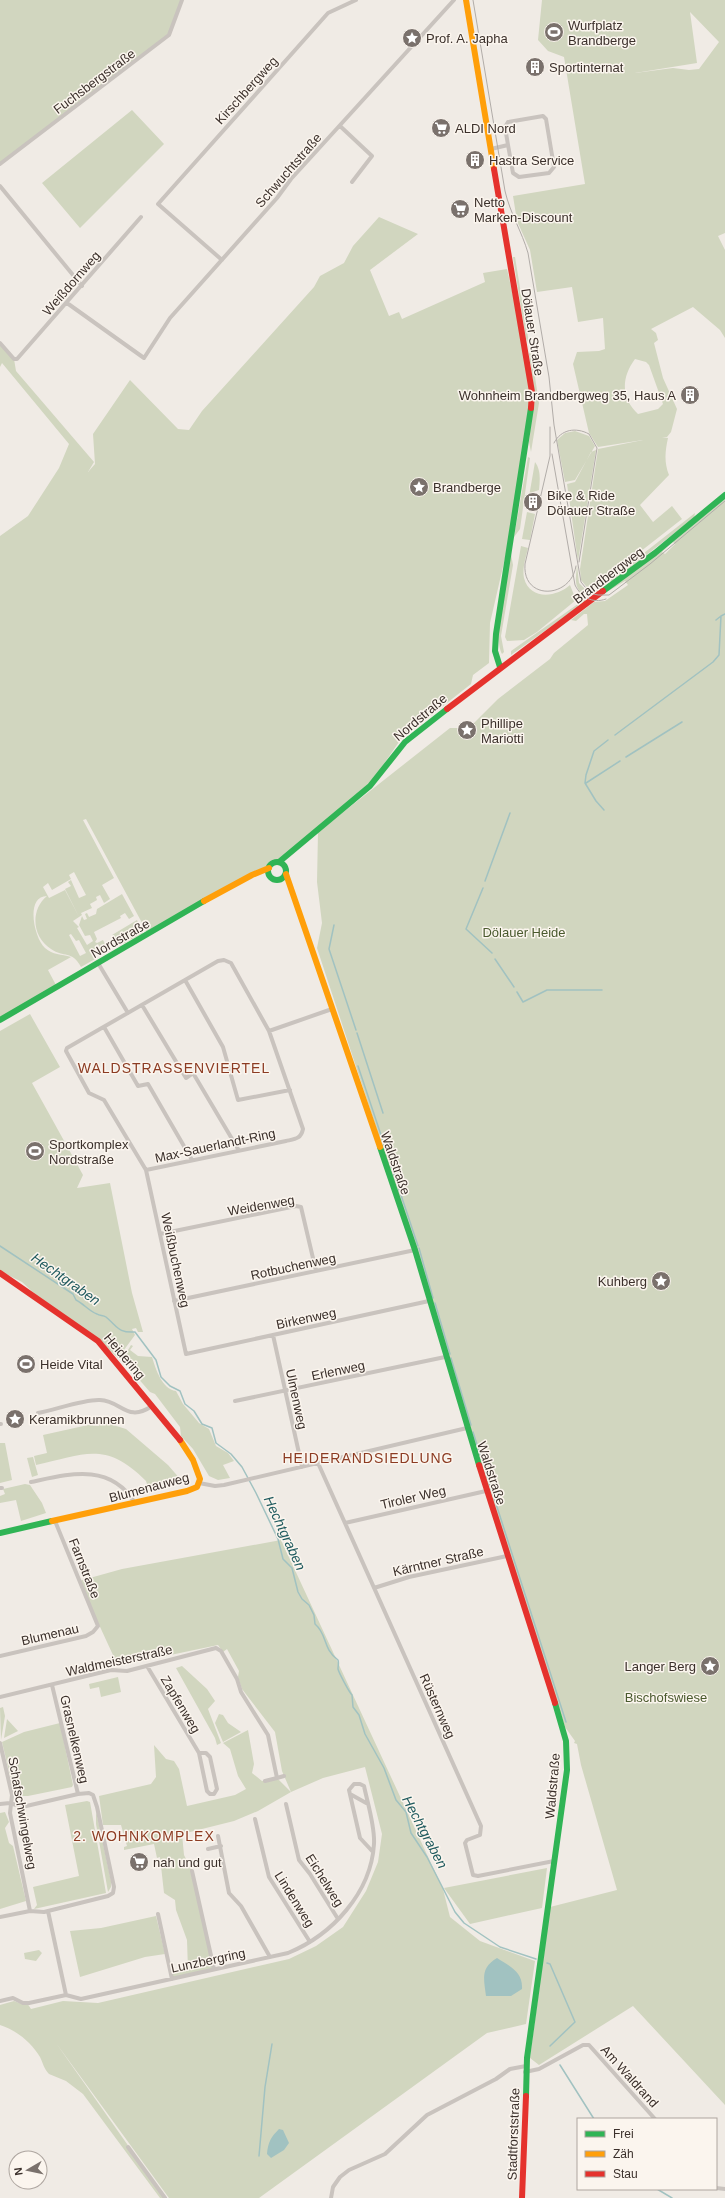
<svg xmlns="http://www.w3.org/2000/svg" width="725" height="2198" viewBox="0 0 725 2198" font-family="Arial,sans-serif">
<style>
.green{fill:#d1d6bf;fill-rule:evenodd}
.water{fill:#a1c2c1}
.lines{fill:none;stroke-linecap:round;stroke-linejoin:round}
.stream{stroke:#a1c2c1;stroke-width:1.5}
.street{stroke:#c9c3be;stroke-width:4}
.fast{stroke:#30b455;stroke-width:6}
.slow{stroke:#ff9f0a;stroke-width:6}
.jam{stroke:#e5322d;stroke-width:6}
.tram{stroke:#b1aca8;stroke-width:1}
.labels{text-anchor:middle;stroke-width:3;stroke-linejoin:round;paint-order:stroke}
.poi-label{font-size:13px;fill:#3b302b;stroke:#fbf5ee;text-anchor:start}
.street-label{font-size:13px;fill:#3b302b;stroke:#fbf5ee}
.park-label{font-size:13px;fill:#4a5a2e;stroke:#fbf5ee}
.neighbourhood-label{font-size:14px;letter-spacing:1px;fill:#8c3b22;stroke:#fbf5ee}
.water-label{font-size:14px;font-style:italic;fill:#1f5a5e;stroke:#fbf5ee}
</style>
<rect width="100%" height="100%" fill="#f0ebe5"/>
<!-- green -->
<path class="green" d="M0 0H181L169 35 0 164Z
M542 0H725V233L718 236 725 250V338L720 330 693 307 651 329 656 333 658 340 654 343 663 378 677 409 671 432 667 437H662L668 438C665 452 664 462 669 475L640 505 653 522 672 506 682 519 590 591 581 580 580 569 598 449 643 440 598 447 589 433 573 364 577 352 599 351 605 349 603 318 578 322 572 287 537 292 530 250 517 221 513 196 585 184 564 57 548 51 538 40ZM690 12 719 42 699 69 689 70 673 68 635 73 697 63ZM635 359 646 362 649 365 663 404 658 409 638 414C621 398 621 378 635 359Z
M132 110 164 144 80 228 42 183Z
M379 217 418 234 370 270 389 316 399 312 402 319 485 282 483 273 507 269 525 348 532 392 508 545 490 623 489 663 473 675 471 684 401 739 372 781 282 857 148 934 86 819 83 820 114 878 102 885 110 899 104 903 100 895 96 897 97 900 90 904 92 908 81 913 82 915 79 917 65 889 71 886 68 882 71 880 79 898 86 895 74 872 69 875 71 879 52 890 48 883 43 887 49 898 65 890 79 917 73 921 79 927 77 928 87 945 93 941 90 935 85 936 79 925 82 916 84 920 87 919 85 914 87 913 89 917 96 914 97 909 122 894 134 916 129 919 125 913 120 916 121 918 94 932 97 939 95 942 97 943 103 940 107 948 105 949 100 948 98 944 96 945 97 948 90 951 95 959 81 967C72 950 64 958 51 949 32 937 30 910 47 896 25 896 34 938 45 948 53 955 61 954 71 957L48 970 57 987 0 1019V536L28 516 59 468 69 444 2 363 0 367V343L14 359 16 371 94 462 88 472 95 464 93 434 130 380 178 429 189 430 202 411 314 287 320 276 344 263 353 246ZM71 934 76 941 79 940 86 953 80 956 69 935Z
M513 257H515L529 343 526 339Z
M531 351 539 403 531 452 529 442 534 390 529 354Z
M575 431 589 436 595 446 575 480 565 482 557 440 565 433Z
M596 450 578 561 567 484 575 482 591 452Z
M528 457 530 458 520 529 514 537Z
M535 462C541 470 540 480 539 490L533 492 530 509 527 508Z
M725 498V2105L633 2006 539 2065 530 2058 550 1907 617 1890 581 1765 577 1744 574 1743 575 1741 565 1727 470 1433 416 1249 317 948 322 923 317 882 318 832 450 728H469L498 699 550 659 554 653 588 625 587 614H584L576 621 571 620 594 602 605 601 628 585 625 581 605 593 669 545 662 552 665 554 675 544 673 542Z
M527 512 535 514 530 540 522 539Z
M695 513 694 518 596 594 593 593Z
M521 546 528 548C526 557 522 568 524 578 530 601 557 597 570 585L576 600 537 632 524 640 507 641 505 637Z
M511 554 513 565 501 636 504 652 502 654C492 636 507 576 511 554Z
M577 565 579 583 588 592 584 596C573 587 576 578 577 565Z
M585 599 588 600 511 655V651Z
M137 920 143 933 123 944 119 938 115 940 112 935Z
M30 1014 60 1067 32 1083 83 1175 77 1188 110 1183 132 1293 143 1332H138L136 1328 132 1329 135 1335 118 1358 92 1334 36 1295 22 1282 0 1271V1031Z
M131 1345 133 1346 130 1350 138 1356 152 1357C156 1370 162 1389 176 1391L183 1404 199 1423 209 1429 216 1446 228 1453 234 1461 223 1465 230 1478 218 1480 209 1476 193 1449 181 1436 180 1427 155 1394 150 1392 122 1360Z
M100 1421 126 1429 168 1465 181 1480C171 1489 155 1492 142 1490L147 1484 146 1481C105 1440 84 1455 36 1465L34 1456 47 1453 43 1435 88 1425 99 1426Z
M0 1443H5L12 1480 0 1483Z
M33 1457 38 1475 32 1477 27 1458Z
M25 1484 30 1485 42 1503 46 1513 21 1521 16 1500 0 1503V1496L5 1494 3 1489Z
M281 1540 443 1889 450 1917 480 1941 535 1961 526 2024 487 2033 259 2198H169L56 2043 165 2198H160L83 2094 66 2081 49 2074C44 2069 43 2063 40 2057 31 2042 16 2030 0 2025V2005L14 2001 22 2004 27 2003 31 2009 63 2001 98 2003 289 1959 316 1946 343 1927 366 1891 378 1862 382 1834 365 1767 323 1778 291 1792 258 1811 234 1821 182 1834 184 1855 192 1871 214 1969 172 1979 171 1974 188 1970 187 1940 176 1910 175 1900 164 1893 160 1857 157 1858 154 1844 124 1850V1847L127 1846 121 1825H103L99 1796 151 1784 156 1777 154 1745 166 1759 174 1761 179 1769 187 1806 235 1795 246 1789 238 1776 230 1749 223 1743 248 1730 254 1764 252 1773 262 1781 277 1778 291 1792 282 1771 275 1732 242 1689 238 1677 239 1671 227 1649 223 1652 218 1645 118 1666 79 1581 122 1569Z
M182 1666 207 1689 215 1701 208 1709 221 1743 217 1745 215 1738 176 1668Z
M118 1677 121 1692 101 1697 99 1687 90 1689 89 1684Z
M3 1707 5 1716 1 1740 0 1708Z
M219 1714 223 1715 228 1723 241 1732 223 1742 215 1723Z
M7 1719 18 1731 4 1738Z
M60 1723 73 1785 72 1787 28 1796H23L14 1793 2 1742 24 1732Z
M87 1801 90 1802 106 1893 34 1909 37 1905 33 1887 79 1876 65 1805Z
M96 1811 111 1881V1887L108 1892 96 1824Z
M5 1812 9 1822 5 1828 9 1843 13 1846 26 1901 0 1909V1813Z
M547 1868 542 1908 470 1924 444 1888Z
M156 1916 165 1954 145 1957 80 1977 70 1931 101 1928Z
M39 1950 42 1953 36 1961 25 1959 24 1953Z"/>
<!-- water -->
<path class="water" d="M497 1958C511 1967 523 1972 522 1989L511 1996H486C484 1979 480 1968 497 1958Z
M279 2129 283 2130 289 2143 284 2150 271 2158 267 2154C268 2142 271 2137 279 2129Z"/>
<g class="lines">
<!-- stream -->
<path class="stream" d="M716 620 721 616
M615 735 713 662 719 655 721 616 725 614
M626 757 682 722
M586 783 620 761
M604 810 596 801 585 783 586 775 594 751 608 740
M485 881 510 813
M483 888 466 929 492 953
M334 925 329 949 356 1030
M495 959 514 987
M517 992 523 1002 547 990H602
M357 1033 383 1113
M358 1066 418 1246
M0 1246 73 1294 76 1300C84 1304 89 1311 97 1314 100 1316 103 1315 106 1317 118 1327 118 1333 135 1332L156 1360 161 1377 170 1386 180 1391 185 1404 194 1411 202 1424 212 1428 216 1443 231 1454 242 1467 256 1493 278 1539 283 1559 292 1568 298 1592 302 1599 309 1605 314 1615 315 1624C328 1635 322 1648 338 1660 339 1663 338 1666 338 1669 339 1673 349 1692 352 1695L353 1707 359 1715 365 1734 384 1768 396 1800 406 1812 411 1833 427 1857 455 1912 464 1923 500 1947 536 1959
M419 1248 433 1298
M435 1303 450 1354
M451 1358 471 1425
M473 1432 566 1722
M547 1963 550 1964 575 2022 550 2046
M560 2065 594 2119
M259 2156 265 2087 272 2044
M657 2189 672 2198"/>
<!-- street -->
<path class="street" d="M340 126 372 156 352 182
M491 149 508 145 513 173 519 177 549 173 554 167 546 119 543 116 508 122 505 127 508 145
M0 164 169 35 182 0
M0 186 82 286
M222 260 158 204 328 13 356 0
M67 303 144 358 170 318 277 198 291 179 454 0
M0 343 14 359H17L141 217
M98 963 128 1013
M185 980 223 1047 238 1100 290 1090
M142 1005 186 1078 193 1073 238 1149
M104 1027 138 1086 148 1084 192 1160
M269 1031 332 1009
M146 1170 286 1141C295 1139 301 1139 303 1129L269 1031 231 963 224 960 218 961 67 1048 66 1051 89 1093 104 1100 146 1170 186 1354 429 1301
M160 1234 296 1206 301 1207 316 1271
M174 1301 415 1250
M273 1335 302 1467
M235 1401 445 1357
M38 1413C55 1410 84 1399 100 1400 122 1401 127 1423 152 1406
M0 1424H1
M318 1463 481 1826 480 1835 467 1840 465 1843 473 1875 478 1876 554 1861
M31 1482C69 1474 110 1462 135 1503
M199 1483 215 1486 224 1485 467 1428
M0 1488H2
M345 1523 486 1491
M374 1588 409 1577 507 1556
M0 1656 86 1636 93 1632 98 1626 55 1521
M147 1666 199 1753 207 1791 210 1794H214L217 1789 210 1757 206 1753H199
M52 1685 78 1794
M0 1697 111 1670 127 1671 216 1648 221 1651 237 1679 241 1692 268 1735 277 1778 284 1776
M0 1743 12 1795 10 1813 30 1911
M265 1781 277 1778
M350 1794 368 1804
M0 1804 10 1803 22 1807 78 1794 89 1793 93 1795 97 1807 114 1887 113 1893 108 1896 44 1912 30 1911 0 1917
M286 1804 299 1860 310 1874 338 1919
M255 1819 269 1877 310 1942
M218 1836 229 1893 241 1906 270 1957
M208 1849 221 1846
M192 1871 214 1969
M48 1911 66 1995
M158 1914 172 1979
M0 2001 13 1998 23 2003H29L66 1995 81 1999 288 1953C332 1935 371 1893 374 1844 375 1826 368 1805 364 1786L360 1784H354L349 1790 360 1838 373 1852
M525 2072 539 2069 583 2045H589L655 2119
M128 2147 165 2198
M716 2188 725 2189
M331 2198 333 2187 340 2177 349 2170 385 2154 427 2115 496 2079 510 2069 526 2066"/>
<!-- fast -->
<path class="fast" d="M603 591 655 553 725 495
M500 667 495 651 496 634 531 408
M268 871a9 9 0 1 1 18 0a9 9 0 1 1-18 0Z
M279 862 370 786 405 742 447 709
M0 1020 204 901
M380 1147 415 1250 479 1465
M0 1533 52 1521
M526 2096 527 2058 567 1770 566 1741 555 1703"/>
<!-- slow -->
<path class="slow" d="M466 0 494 169
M286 874 380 1147
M204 901 252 875 269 868
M52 1521 187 1491 197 1487 200 1479 193 1460 180 1440"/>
<!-- jam -->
<path class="jam" d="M494 169 532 392 531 408
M447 709 603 591
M0 1273 98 1341 180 1440
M479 1465 555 1703
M522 2198 526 2096"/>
<!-- tram -->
<path class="tram" d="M473 0 505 191C510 213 522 232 528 253L549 377 554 425 581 582 590 593 598 595H609L650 564 725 501
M550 427V456L525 564C522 601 571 599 576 566
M554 443C561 429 576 427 589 434L597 448 579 562
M552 454 575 585C581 597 592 604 606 599"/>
</g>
<!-- icons -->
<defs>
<symbol id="stadium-disc" viewBox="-11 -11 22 22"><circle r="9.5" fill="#7a716c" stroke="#fbf5ee"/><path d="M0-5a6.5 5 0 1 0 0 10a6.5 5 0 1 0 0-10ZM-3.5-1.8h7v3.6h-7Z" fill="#fff"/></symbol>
<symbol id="sight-disc" viewBox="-11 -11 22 22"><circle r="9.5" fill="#7a716c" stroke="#fbf5ee"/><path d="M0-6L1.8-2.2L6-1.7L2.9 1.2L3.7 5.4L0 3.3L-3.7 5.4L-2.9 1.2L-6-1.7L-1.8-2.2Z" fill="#fff"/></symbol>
<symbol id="building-disc" viewBox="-11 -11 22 22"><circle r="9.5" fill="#7a716c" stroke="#fbf5ee"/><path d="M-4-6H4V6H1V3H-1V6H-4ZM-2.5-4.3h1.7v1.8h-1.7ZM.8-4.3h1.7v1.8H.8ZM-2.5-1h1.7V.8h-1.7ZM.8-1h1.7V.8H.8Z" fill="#fff"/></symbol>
<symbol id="supermarket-disc" viewBox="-11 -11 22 22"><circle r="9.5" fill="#7a716c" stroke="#fbf5ee"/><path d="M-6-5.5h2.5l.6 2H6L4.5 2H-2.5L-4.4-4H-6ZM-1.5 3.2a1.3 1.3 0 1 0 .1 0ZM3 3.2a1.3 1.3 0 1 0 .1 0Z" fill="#fff"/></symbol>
</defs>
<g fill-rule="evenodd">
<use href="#stadium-disc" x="543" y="21" width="22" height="22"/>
<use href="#sight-disc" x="401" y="27" width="22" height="22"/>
<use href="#building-disc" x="524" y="56" width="22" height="22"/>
<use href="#supermarket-disc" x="430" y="117" width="22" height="22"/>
<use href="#building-disc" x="464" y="149" width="22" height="22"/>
<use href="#supermarket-disc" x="449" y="198" width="22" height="22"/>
<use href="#building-disc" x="679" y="384" width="22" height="22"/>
<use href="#sight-disc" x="408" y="476" width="22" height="22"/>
<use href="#building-disc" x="522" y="491" width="22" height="22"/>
<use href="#sight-disc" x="456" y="719" width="22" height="22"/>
<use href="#stadium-disc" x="24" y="1140" width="22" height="22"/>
<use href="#sight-disc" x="650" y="1270" width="22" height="22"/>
<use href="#stadium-disc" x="15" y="1353" width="22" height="22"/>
<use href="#sight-disc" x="4" y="1408" width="22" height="22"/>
<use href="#sight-disc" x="699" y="1655" width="22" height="22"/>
<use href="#supermarket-disc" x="128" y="1851" width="22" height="22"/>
</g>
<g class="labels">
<!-- poi labels -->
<g class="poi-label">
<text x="568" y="30">Wurfplatz<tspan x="568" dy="15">Brandberge</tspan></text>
<text x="426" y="43">Prof. A. Japha</text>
<text x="549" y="72">Sportinternat</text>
<text x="455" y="133">ALDI Nord</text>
<text x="489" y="165">Hastra Service</text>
<text x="474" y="207">Netto<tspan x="474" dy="15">Marken-Discount</tspan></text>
<text x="676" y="400" text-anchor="end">Wohnheim Brandbergweg 35, Haus A</text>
<text x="433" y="492">Brandberge</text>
<text x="547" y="500">Bike &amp; Ride<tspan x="547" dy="15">Dölauer Straße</tspan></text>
<text x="481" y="728">Phillipe<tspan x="481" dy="15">Mariotti</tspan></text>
<text x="49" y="1149">Sportkomplex<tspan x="49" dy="15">Nordstraße</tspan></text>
<text x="647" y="1286" text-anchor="end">Kuhberg</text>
<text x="40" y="1369">Heide Vital</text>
<text x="29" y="1424">Keramikbrunnen</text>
<text x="696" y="1671" text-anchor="end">Langer Berg</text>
<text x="153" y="1867">nah und gut</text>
</g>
<!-- street labels -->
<g class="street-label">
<text transform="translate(94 81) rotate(-37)" y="5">Fuchsbergstraße</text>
<text transform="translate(246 90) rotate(-48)" y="5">Kirschbergweg</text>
<text transform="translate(288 170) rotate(-49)" y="5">Schwuchtstraße</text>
<text transform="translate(71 283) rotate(-49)" y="5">Weißdornweg</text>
<text transform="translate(533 332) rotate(81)" y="5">Dölauer Straße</text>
<text transform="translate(608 575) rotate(-37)" y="5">Brandbergweg</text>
<text transform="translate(420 717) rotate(-40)" y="5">Nordstraße</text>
<text transform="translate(120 938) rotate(-30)" y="5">Nordstraße</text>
<text transform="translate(215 1145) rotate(-12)" y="5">Max-Sauerlandt-Ring</text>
<text transform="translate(396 1163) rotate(71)" y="5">Waldstraße</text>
<text transform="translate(261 1205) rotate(-10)" y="5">Weidenweg</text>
<text transform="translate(176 1260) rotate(78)" y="5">Weißbuchenweg</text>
<text transform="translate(293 1266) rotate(-12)" y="5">Rotbuchenweg</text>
<text transform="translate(306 1318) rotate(-12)" y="5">Birkenweg</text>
<text transform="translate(125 1356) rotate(50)" y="5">Heidering</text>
<text transform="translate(338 1370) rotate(-12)" y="5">Erlenweg</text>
<text transform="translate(297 1399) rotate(78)" y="5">Ulmenweg</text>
<text transform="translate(492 1473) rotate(72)" y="5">Waldstraße</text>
<text transform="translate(149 1487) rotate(-15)" y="5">Blumenauweg</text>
<text transform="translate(413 1497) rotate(-13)" y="5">Tiroler Weg</text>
<text transform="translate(438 1561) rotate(-13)" y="5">Kärntner Straße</text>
<text transform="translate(85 1568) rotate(68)" y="5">Farnstraße</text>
<text transform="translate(50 1634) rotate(-13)" y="5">Blumenau</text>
<text transform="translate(119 1660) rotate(-12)" y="5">Waldmeisterstraße</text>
<text transform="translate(181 1704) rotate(59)" y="5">Zapfenweg</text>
<text transform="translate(438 1706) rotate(66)" y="5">Rüsternweg</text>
<text transform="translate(75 1739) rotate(77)" y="5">Grasnelkenweg</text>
<text transform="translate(552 1786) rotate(-85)" y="5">Waldstraße</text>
<text transform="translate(23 1813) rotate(80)" y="5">Schafschwingelweg</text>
<text transform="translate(325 1880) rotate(58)" y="5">Eichelweg</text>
<text transform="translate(295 1899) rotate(58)" y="5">Lindenweg</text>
<text transform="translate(208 1960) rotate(-12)" y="5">Lunzbergring</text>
<text transform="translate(630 2076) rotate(48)" y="5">Am Waldrand</text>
<text transform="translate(513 2134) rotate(-88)" y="5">Stadtforststraße</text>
</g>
<!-- park labels -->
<g class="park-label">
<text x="524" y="937">Dölauer Heide</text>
<text x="666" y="1702">Bischofswiese</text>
</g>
<!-- neighbourhood labels -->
<g class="neighbourhood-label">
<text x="174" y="1073">WALDSTRASSENVIERTEL</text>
<text x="368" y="1463">HEIDERANDSIEDLUNG</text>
<text x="144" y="1841">2. WOHNKOMPLEX</text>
</g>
<!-- water labels -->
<g class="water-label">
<text transform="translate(66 1279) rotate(35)" y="5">Hechtgraben</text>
<text transform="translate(285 1533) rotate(65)" y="5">Hechtgraben</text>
<text transform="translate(425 1832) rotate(62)" y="5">Hechtgraben</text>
</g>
</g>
<!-- legend -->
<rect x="577" y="2118" width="140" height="72" fill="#fbf5ee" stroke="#aea6a0"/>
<rect x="585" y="2131" width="20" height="6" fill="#30b455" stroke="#aea6a0"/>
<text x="613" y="2138" font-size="12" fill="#3b302b">Frei</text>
<rect x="585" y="2151" width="20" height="6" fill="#ff9f0a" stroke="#aea6a0"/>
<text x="613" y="2158" font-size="12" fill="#3b302b">Zäh</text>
<rect x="585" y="2171" width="20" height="6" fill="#e5322d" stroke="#aea6a0"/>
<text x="613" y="2178" font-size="12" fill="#3b302b">Stau</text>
<!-- north arrow -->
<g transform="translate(28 2170) rotate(261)"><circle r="19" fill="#fbf5ee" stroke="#aea6a0"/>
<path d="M0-3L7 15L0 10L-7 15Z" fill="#7a716c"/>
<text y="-6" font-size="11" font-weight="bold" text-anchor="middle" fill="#3b302b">N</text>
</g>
</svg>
